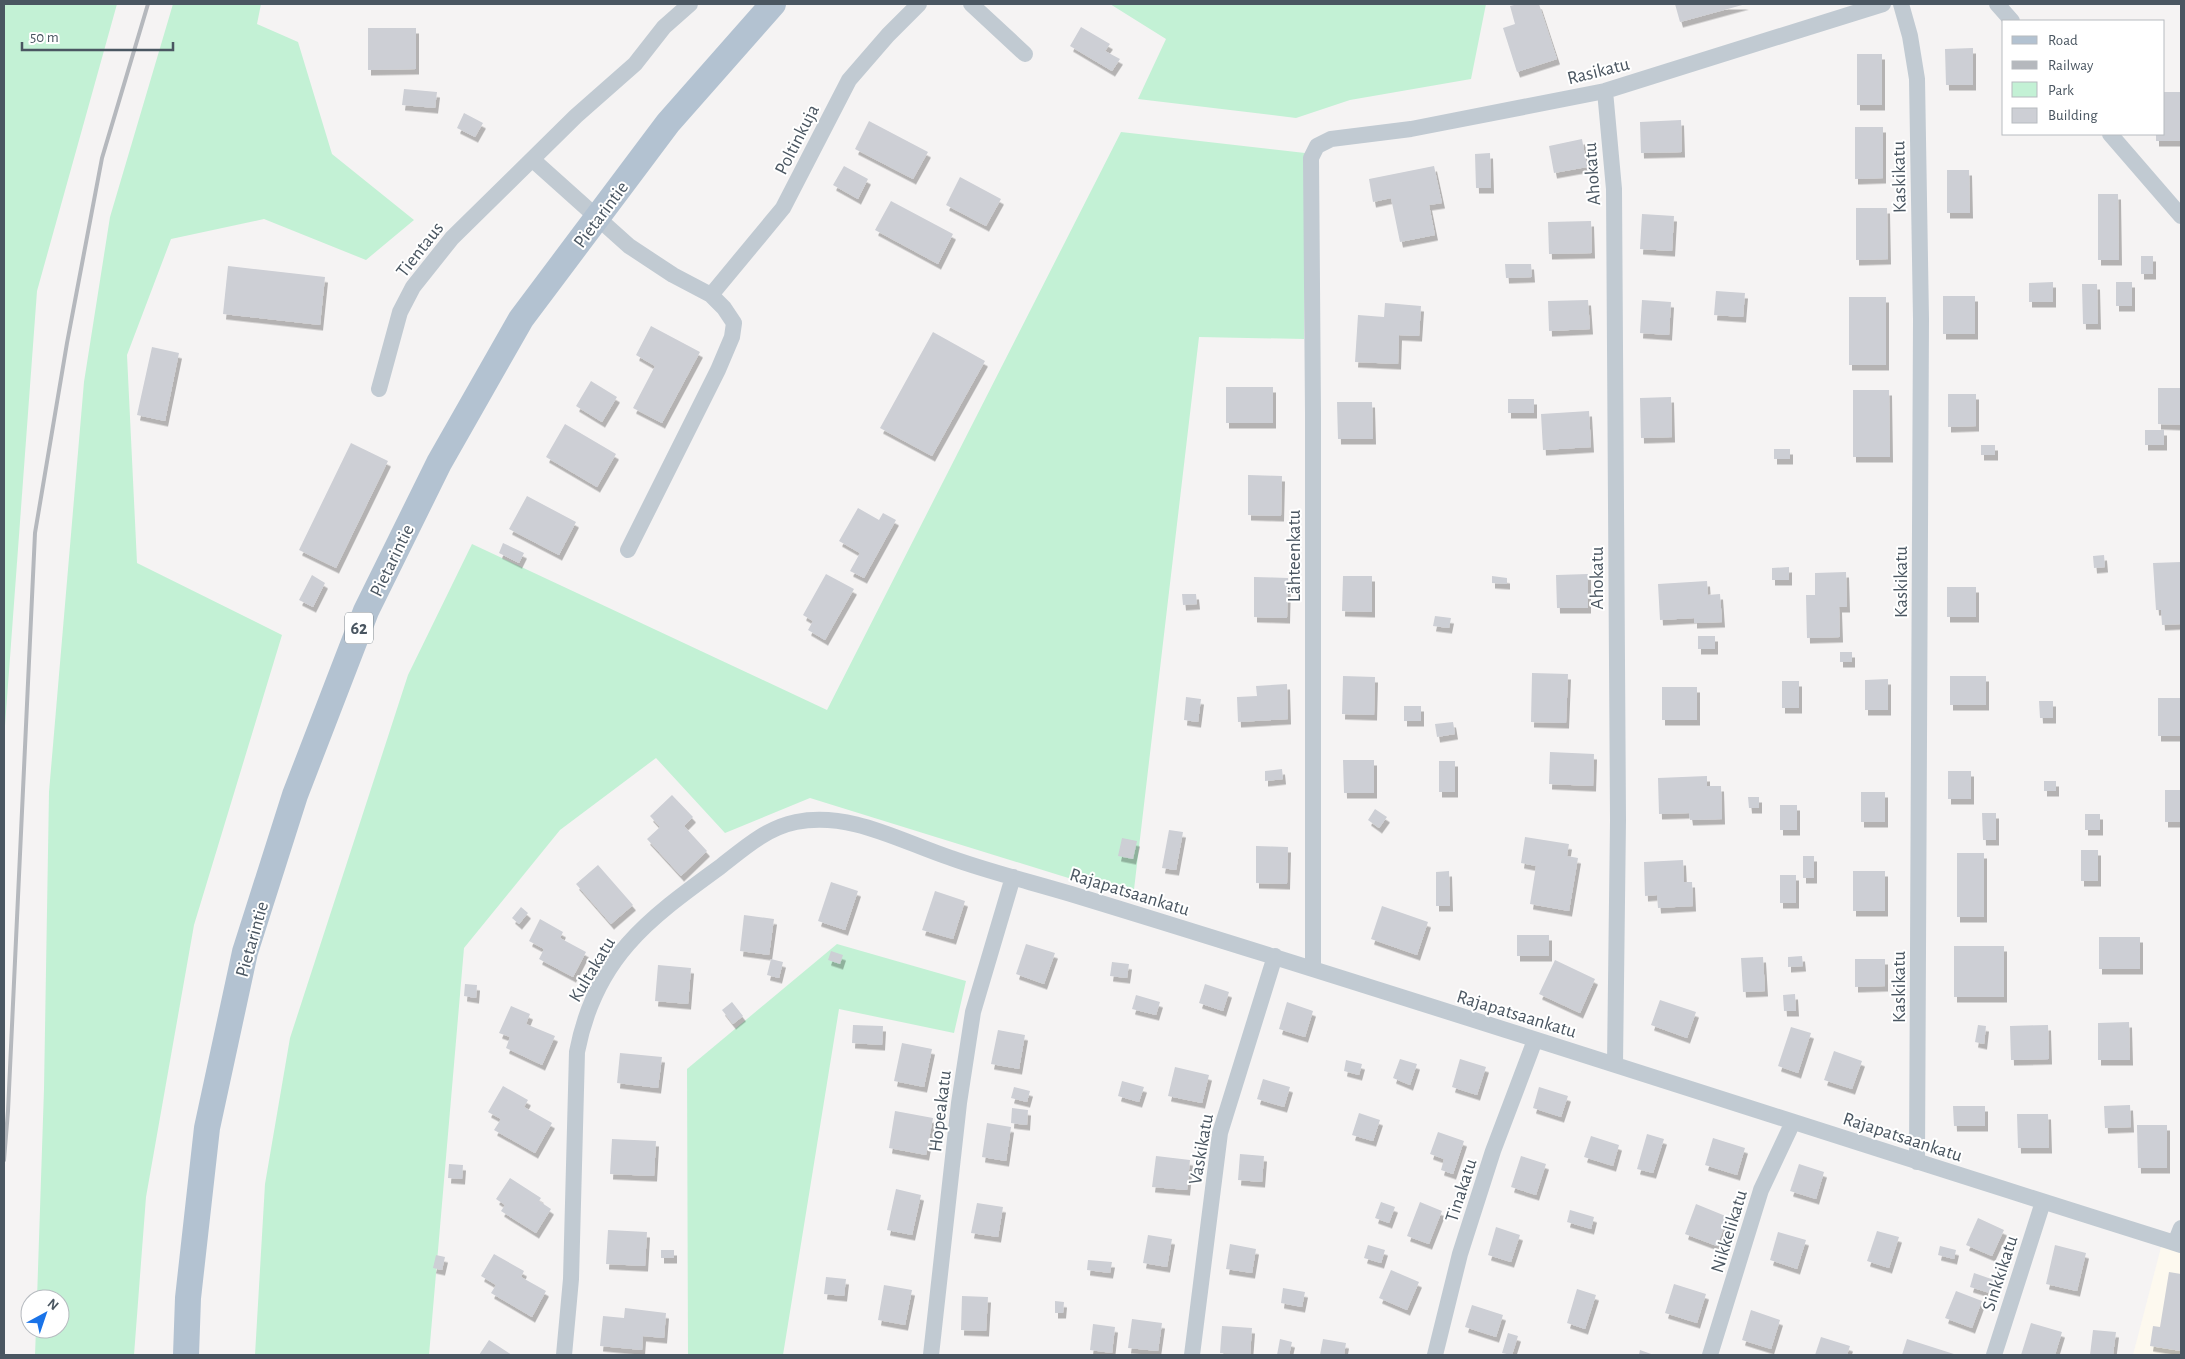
<svg xmlns="http://www.w3.org/2000/svg" width="2185" height="1359" viewBox="0 0 2185 1359" font-family="'Alegreya Sans',sans-serif">
<style>
.commercial{fill:#fdf9ef}
.green{fill:#c3f1d5}
.building{fill:#cdcfd5;filter:url(#shadow)}
.lines{fill:none;stroke-linecap:round;stroke-linejoin:round}
.street{stroke:#c1cad2;stroke-width:16}
.primary{stroke:#b3c2d1;stroke-width:26}
.rail{stroke:#b5b8bd;stroke-width:4}
.labels{text-anchor:middle;stroke-width:4;stroke-linejoin:round;paint-order:stroke}
.shield{fill:#fff;stroke:#808990;stroke-width:1}
.shield-label{font-size:18px;font-weight:bold;fill:#4a5661}
.street-label{font-size:19px;fill:#4a5661;stroke:#fff}
</style>
<defs>
<filter id="shadow"><feDropShadow dx="3" dy="5.5" stdDeviation="0" flood-color="#0004"/></filter>
</defs>
<rect width="100%" height="100%" fill="#f5f3f3"/>
<!-- commercial -->
<path class="commercial" d="M2165 1232 2181 1235V1355H2133Z"/>
<!-- green -->
<path class="green" d="M4 4H117L37 291 4 739Z
M173 4H261L257 24 298 42 332 154 414 220 366 260 264 219 171 239 127 355 137 563 282 635 194 925 146 1197 134 1355H35L36 1329H60V1299H37L44 1089 49 792 84 382 110 217Z
M1110 4H1486L1471 79 1350 100 1296 118 1138 99 1166 39Z
M1121 132 1305 153 1304 339 1199 337 1133 898 810 798 725 833 656 758 560 830 464 948 429 1355H255L265 1184 290 1038 408 675 472 544 827 710Z
M837 944 966 981 954 1033 839 1009 783 1355H688L687 1069Z"/>
<!-- building -->
<path class="building" d="M1518 4H1539L1557 59 1517 72 1503 28 1515 24 1510 6Z
M1675 4H1746L1680 22Z
M1081 27 1110 44 1105 51 1120 59 1112 71 1070 46Z
M368 28H416V69L368 70Z
M1973 48V85H1946L1945 49Z
M1857 54H1882V105H1857Z
M404 89 437 92 435 108 402 105Z
M2164 92H2181V141H2156V134H2164Z
M464 113 483 123 475 137 457 128Z
M1681 120 1682 152 1641 153 1640 122Z
M869 121 928 152 913 179 855 149Z
M1855 127H1883V178L1855 179Z
M1582 139 1587 167 1554 173 1549 146Z
M1490 153 1491 188H1476L1475 154Z
M844 166 868 179 858 199 833 185Z
M1434 166 1442 203 1429 205 1435 235 1400 242 1391 198 1373 202 1369 179Z
M1947 170H1969L1970 213H1947Z
M960 177 1001 199 986 226 946 205Z
M2098 194H2118L2119 260H2098Z
M891 201 953 234 938 264 875 230Z
M1856 208H1887L1888 259 1856 260Z
M1642 214 1674 216 1672 251 1640 249Z
M1591 221 1592 253 1549 254 1548 222Z
M2141 256H2153V274H2141Z
M1505 264H1531L1532 277 1506 278Z
M228 266 325 277 320 325 223 314Z
M2053 282V302H2029V283Z
M2116 282H2132V306H2116Z
M2082 284H2097L2098 324H2083Z
M1716 291 1745 293 1743 317 1714 315Z
M1943 296H1975V334H1943Z
M1849 297H1886V365H1849Z
M1588 300 1590 329 1549 331 1548 301Z
M1642 300 1671 302 1669 335 1640 333Z
M1385 303 1421 306 1419 336 1399 335 1398 364 1355 362 1358 315 1384 317Z
M651 326 700 352 662 423 633 408 655 366 636 355Z
M933 332 985 361 932 456 880 428Z
M152 347 179 353 165 421 137 415Z
M591 381 617 397 602 422 576 406Z
M1226 387H1273V423H1226Z
M2158 388H2181V425L2158 424Z
M1853 390H1889L1890 457H1853Z
M1948 394H1976V426L1948 427Z
M1671 397 1672 437 1641 438 1640 398Z
M1508 399H1534V413H1508Z
M1337 402H1372L1373 439H1338Z
M1589 411 1591 447 1543 450 1541 414Z
M565 424 616 454 597 487 546 457Z
M2145 430H2164V445H2145Z
M351 443 388 461 336 568 299 550Z
M1981 445H1995V455H1981Z
M1774 449H1790V459H1774Z
M1248 475 1282 476 1281 516 1248 515Z
M527 496 576 522 559 555 509 529Z
M858 508 879 520 883 513 896 520 864 578 850 571 860 553 839 541Z
M503 543 524 553 519 563 499 553Z
M2104 555 2105 567 2094 568 2093 556Z
M2181 562V624L2162 625 2161 610H2156L2153 563Z
M1789 567V580H1772V568Z
M1846 572 1847 607H1839L1840 637 1807 638 1806 595H1815V573Z
M826 574 854 589 825 640 808 630 813 621 803 615Z
M1588 574V608H1557L1556 575Z
M312 575 325 583 313 607 299 600Z
M1343 576H1372V612L1342 611Z
M1492 576 1507 578V584L1492 583Z
M1254 577 1288 578 1287 618 1254 617Z
M1707 581 1708 595 1720 594 1722 622 1694 623V618L1660 620 1658 584Z
M1947 587H1976V617H1947Z
M1182 594H1196L1197 604 1183 605Z
M1435 616 1451 618 1449 628 1433 626Z
M1698 636H1715V649H1698Z
M1840 652H1852V662H1840Z
M1532 673 1568 674 1566 723 1531 722Z
M1343 676 1375 677 1374 715 1342 714Z
M1950 676H1986V705H1950Z
M1888 679V710H1865V680Z
M1782 681H1799V708H1782Z
M1287 684 1288 719 1238 722 1237 697 1257 696 1256 686Z
M1662 687H1697V720H1662Z
M1186 697 1201 699 1198 722 1184 720Z
M2158 698H2181V736H2158Z
M2039 701H2053V718H2040Z
M1404 706H1421V721H1404Z
M1453 722 1455 734 1437 737 1435 724Z
M1550 752 1594 754 1593 786 1549 784Z
M1343 760H1374V793H1344Z
M1439 761H1455V792H1439Z
M1282 769 1283 779 1265 781V771Z
M1948 771H1971V799H1948Z
M1707 776V786H1721L1722 819 1690 820 1689 813 1659 814 1658 778Z
M2044 781H2056V791H2044Z
M2165 790H2181V822H2165Z
M1861 792H1885V822H1861Z
M672 795 693 817 684 826 707 851 681 876 647 839 660 827 650 816Z
M1748 797H1759V808H1749Z
M1780 805H1797V830H1780Z
M1375 809 1387 817 1379 828 1368 820Z
M1982 813H1996V840H1983Z
M2085 814H2100V830H2085Z
M1169 830 1183 832 1176 870 1162 868Z
M1525 837 1569 844 1567 856 1578 858 1569 911 1530 904 1536 866 1521 863Z
M1122 838 1137 841 1133 859 1118 856Z
M1256 846 1288 847 1287 884 1256 883Z
M2081 850H2098V881H2081Z
M1957 853H1984V917H1957Z
M1803 856H1814V878H1803Z
M1683 860 1684 882H1692L1693 906 1658 908 1657 895 1645 896 1644 862Z
M598 865 633 905 611 924 576 884Z
M1449 871 1450 906H1436V872Z
M1853 871H1885V911H1853Z
M1780 875H1796V903H1780Z
M831 882 858 891 845 930 818 921Z
M935 891 965 901 953 939 922 930Z
M1382 906 1428 922 1417 955 1371 939Z
M521 907 528 913 519 924 512 918Z
M744 915 774 919 769 955 740 951Z
M540 919 563 932 560 938 586 952 573 977 539 959 544 949 529 941Z
M1517 935H1549V956H1517Z
M2099 937H2140V969H2099Z
M1026 944 1055 953 1044 984 1016 974Z
M1954 946H2004V997H1954Z
M831 951 843 955 840 964 828 960Z
M1802 956 1803 966 1788 967V957Z
M1763 957 1765 991 1743 992 1741 958Z
M771 959 783 962 779 978 767 975Z
M1855 959H1885V986L1855 987Z
M1555 960 1595 979 1580 1013 1539 994Z
M1112 962 1129 964 1127 978 1110 976Z
M658 965 691 968 688 1004 655 1001Z
M465 984 477 985 476 998 464 996Z
M1205 984 1229 992 1223 1011 1199 1003Z
M1795 994 1796 1011H1784L1783 995Z
M1136 995 1160 1002 1156 1015 1132 1009Z
M1660 1000 1696 1012 1687 1038 1651 1025Z
M732 1002 743 1016 733 1024 722 1010Z
M1287 1002 1313 1011 1305 1037 1279 1029Z
M511 1006 530 1014 526 1024 555 1036 542 1065 506 1048 510 1037 499 1033Z
M2129 1022 2130 1060H2098V1023Z
M853 1025 883 1026 882 1045 852 1043Z
M1978 1025 1986 1026 1984 1044 1975 1042Z
M2048 1025 2049 1059 2011 1060 2010 1026Z
M1791 1027 1811 1033 1798 1073 1778 1066Z
M998 1030 1025 1035 1019 1069 991 1064Z
M902 1043 932 1049 924 1087 894 1081Z
M1834 1051 1862 1061 1852 1089 1824 1080Z
M620 1053 662 1057 658 1088 617 1083Z
M1400 1059 1417 1064 1410 1085 1393 1078Z
M1460 1059 1486 1067 1477 1095 1452 1087Z
M1346 1060 1362 1064 1359 1075 1344 1071Z
M1175 1067 1209 1075 1202 1103 1168 1096Z
M1263 1079 1290 1087 1284 1107 1257 1099Z
M1122 1081 1144 1087 1139 1102 1118 1096Z
M503 1086 528 1100 524 1107 552 1123 535 1153 494 1130 501 1119 488 1112Z
M1014 1087 1030 1091 1027 1102 1011 1098Z
M1539 1087 1568 1096 1561 1117 1533 1108Z
M2130 1105 2131 1127 2105 1128 2104 1106Z
M1953 1106H1985V1126H1954Z
M1012 1108 1028 1110 1027 1125 1011 1123Z
M895 1111 933 1118 926 1155 889 1148Z
M1359 1113 1380 1120 1373 1141 1352 1135Z
M2017 1114H2048L2049 1148H2018Z
M987 1123 1011 1127 1006 1161 982 1157Z
M2137 1125H2167V1168H2138Z
M1438 1132 1464 1141 1453 1174 1441 1170 1444 1159 1430 1154Z
M1647 1134 1664 1139 1653 1173 1637 1169Z
M1591 1136 1619 1145 1613 1166 1584 1157Z
M1713 1138 1745 1148 1737 1175 1705 1165Z
M612 1139 656 1141 654 1176 610 1174Z
M1240 1154 1264 1156 1262 1182 1238 1180Z
M1156 1156 1190 1160 1187 1190 1152 1187Z
M1521 1156 1546 1164 1536 1195 1511 1187Z
M449 1164 463 1165 462 1179 448 1178Z
M1799 1164 1824 1172 1816 1199 1790 1191Z
M510 1178 541 1198 539 1201 551 1209 536 1233 501 1211 505 1205 496 1199Z
M896 1189 921 1195 912 1235 887 1230Z
M1381 1202 1395 1207 1389 1223 1375 1218Z
M1420 1202 1442 1211 1429 1244 1407 1236Z
M977 1203 1003 1207 998 1237 971 1233Z
M1696 1204 1728 1217 1717 1246 1685 1234Z
M1570 1210 1594 1217 1591 1229 1567 1222Z
M1978 1218 2004 1230 1992 1256 1966 1245Z
M1496 1227 1520 1235 1511 1262 1488 1255Z
M608 1230 647 1232 645 1266 606 1264Z
M1877 1231 1899 1237 1889 1268 1867 1261Z
M1778 1232 1806 1240 1797 1269 1770 1260Z
M1148 1235 1172 1239 1167 1267 1143 1263Z
M1230 1244 1256 1249 1252 1273 1226 1269Z
M1368 1245 1385 1250 1381 1263 1364 1258Z
M2055 1245 2086 1253 2077 1291 2046 1284Z
M1940 1246 1956 1250 1954 1259 1938 1255Z
M661 1250H674V1258H661Z
M494 1254 524 1271 521 1277 546 1291 532 1317 491 1293 496 1285 481 1276Z
M436 1255 445 1257 442 1270 433 1268Z
M1088 1260 1112 1262 1110 1273 1087 1270Z
M1391 1270 1419 1282 1407 1310 1379 1298Z
M2169 1272 2181 1274V1351L2150 1346 2153 1326 2160 1327Z
M1974 1273 1997 1281 1993 1294 1970 1287Z
M826 1277 846 1279 844 1296 824 1294Z
M1674 1284 1706 1294 1697 1323 1665 1313Z
M884 1285 912 1290 905 1325 878 1320Z
M1283 1288 1305 1292 1302 1307 1281 1303Z
M1577 1289 1596 1295 1585 1329 1567 1323Z
M1956 1291 1982 1301 1972 1328 1945 1318Z
M962 1296 988 1297 986 1331 961 1330Z
M1055 1301 1064 1302 1063 1313H1055Z
M1472 1305 1503 1315 1496 1337 1465 1327Z
M625 1308 666 1313 664 1338 643 1336 642 1350 600 1346 603 1316 624 1318Z
M1751 1310 1780 1320 1771 1349 1742 1340Z
M1132 1319 1162 1323 1158 1351 1128 1348Z
M2031 1323 2062 1332 2055 1355H2021Z
M1093 1324 1115 1327 1112 1353 1090 1350Z
M1222 1326 1252 1328 1250 1355 1220 1353Z
M2093 1330 2116 1332 2113 1355H2090Z
M1508 1333 1518 1336 1512 1355 1502 1353Z
M1821 1337 1850 1346 1847 1355H1815Z
M1280 1339 1292 1342 1289 1355H1277Z
M1323 1339 1346 1343 1344 1355H1320Z
M1907 1339 1957 1355H1902Z
M489 1340 512 1355H479Z
M1640 1350 1654 1355H1639Z"/>
<g class="lines">
<!-- street -->
<path class="street" d="M971 4 1025 54
M1901 4 1910 36 1917 79 1921 319 1917 1162
M1997 4 2012 21
M1605 91 1614 189 1618 820 1615 1064
M2110 134 2181 216
M533 160 629 246 673 275 711 295
M379 389 400 312 413 287 452 238 576 116 635 64 664 27 690 4
M628 550 718 370 732 337 734 323 724 308 711 295 783 208 849 80 888 35 919 4
M1313 968V412L1311 158 1317 146 1331 139 1411 129 1605 91 1883 4
M2175 1243 2181 1228
M564 1355 571 1279 577 1052C595 958 647 920 720 867 743 849 766 828 796 822 850 811 902 842 951 858 990 872 1031 882 1071 894 1442 1007 1811 1129 2181 1245
M931 1355 959 1103 973 1012 1013 877
M1192 1355 1220 1133 1275 956
M1435 1355 1460 1254 1493 1151 1535 1040
M1710 1355 1761 1190 1793 1122
M1994 1355 2043 1202"/>
<!-- primary -->
<path class="primary" d="M186 1355 188 1298 207 1128 245 952 295 795 366 611 439 463 521 319 668 123 773 4"/>
<!-- rail -->
<path class="rail" d="M4 1160 8 1111 35 533 67 343 102 158 148 4"/>
</g>
<g class="labels">
<!-- shield labels -->
<rect class="shield" x="345" y="612.5" width="28" height="31" rx="4"/>
<g class="shield-label">
<text x="359" y="634">62</text>
</g>
<!-- street labels -->
<g class="street-label">
<text transform="translate(1598 70) rotate(-14)" y="7">Rasikatu</text>
<text transform="translate(796 139) rotate(-63)" y="7">Poltinkuja</text>
<text transform="translate(1591 174) rotate(-94)" y="7">Ahokatu</text>
<text transform="translate(1898 177) rotate(-91)" y="7">Kaskikatu</text>
<text transform="translate(600 214) rotate(-53)" y="7">Pietarintie</text>
<text transform="translate(419 249) rotate(-52)" y="7">Tientaus</text>
<text transform="translate(1293 556) rotate(-90)" y="7">Lähteenkatu</text>
<text transform="translate(391 560) rotate(-64)" y="7">Pietarintie</text>
<text transform="translate(1596 578) rotate(-90)" y="7">Ahokatu</text>
<text transform="translate(1900 582) rotate(-90)" y="7">Kaskikatu</text>
<text transform="translate(1130 891) rotate(17)" y="7">Rajapatsaankatu</text>
<text transform="translate(251 939) rotate(-74)" y="7">Pietarintie</text>
<text transform="translate(591 969) rotate(-59)" y="7">Kultakatu</text>
<text transform="translate(1898 987) rotate(-90)" y="7">Kaskikatu</text>
<text transform="translate(1517 1013) rotate(17)" y="7">Rajapatsaankatu</text>
<text transform="translate(939 1111) rotate(-83)" y="7">Hopeakatu</text>
<text transform="translate(1903 1136) rotate(18)" y="7">Rajapatsaankatu</text>
<text transform="translate(1200 1149) rotate(-80)" y="7">Vaskikatu</text>
<text transform="translate(1460 1190) rotate(-72)" y="7">Tinakatu</text>
<text transform="translate(1728 1231) rotate(-73)" y="7">Nikkelikatu</text>
<text transform="translate(1999 1273) rotate(-72)" y="7">Sinkkikatu</text>
</g>
</g>
<!-- border -->
<rect width="2185" height="1359" fill="none" stroke="#4a5661" stroke-width="10"/>
<!-- legend -->
<rect x="2002" y="20" width="162" height="115" fill="#ffffff" stroke="#b7bbc0"/>
<rect x="2012" y="36" width="25" height="8" fill="#b3c2d1" stroke="#b7bbc0"/>
<text x="2048" y="45" font-size="15" fill="#4a5661">Road</text>
<rect x="2012" y="61" width="25" height="8" fill="#b5b8bd" stroke="#b7bbc0"/>
<text x="2048" y="70" font-size="15" fill="#4a5661">Railway</text>
<rect x="2012" y="82" width="25" height="15" fill="#c3f1d5" stroke="#b7bbc0"/>
<text x="2048" y="95" font-size="15" fill="#4a5661">Park</text>
<rect x="2012" y="108" width="25" height="15" fill="#cdcfd5" stroke="#b7bbc0"/>
<text x="2048" y="120" font-size="15" fill="#4a5661">Building</text>
<!-- north arrow -->
<g transform="translate(45 1314) rotate(40)"><circle r="24" fill="#ffffff" stroke="#b7bbc0"/>
<path d="M0-4L9 19L0 12L-9 19Z" fill="#1a73e8"/>
<text y="-8" font-size="14" font-weight="bold" text-anchor="middle" fill="#4a5661">N</text>
</g>
<!-- scale -->
<path d="M22 42v8h151v-8" fill="none" stroke="#4a5661" stroke-width="2.5"/>
<text x="30" y="42" font-size="15" fill="#4a5661" stroke="#ffffff" stroke-width="4" paint-order="stroke">50 m</text>
</svg>
